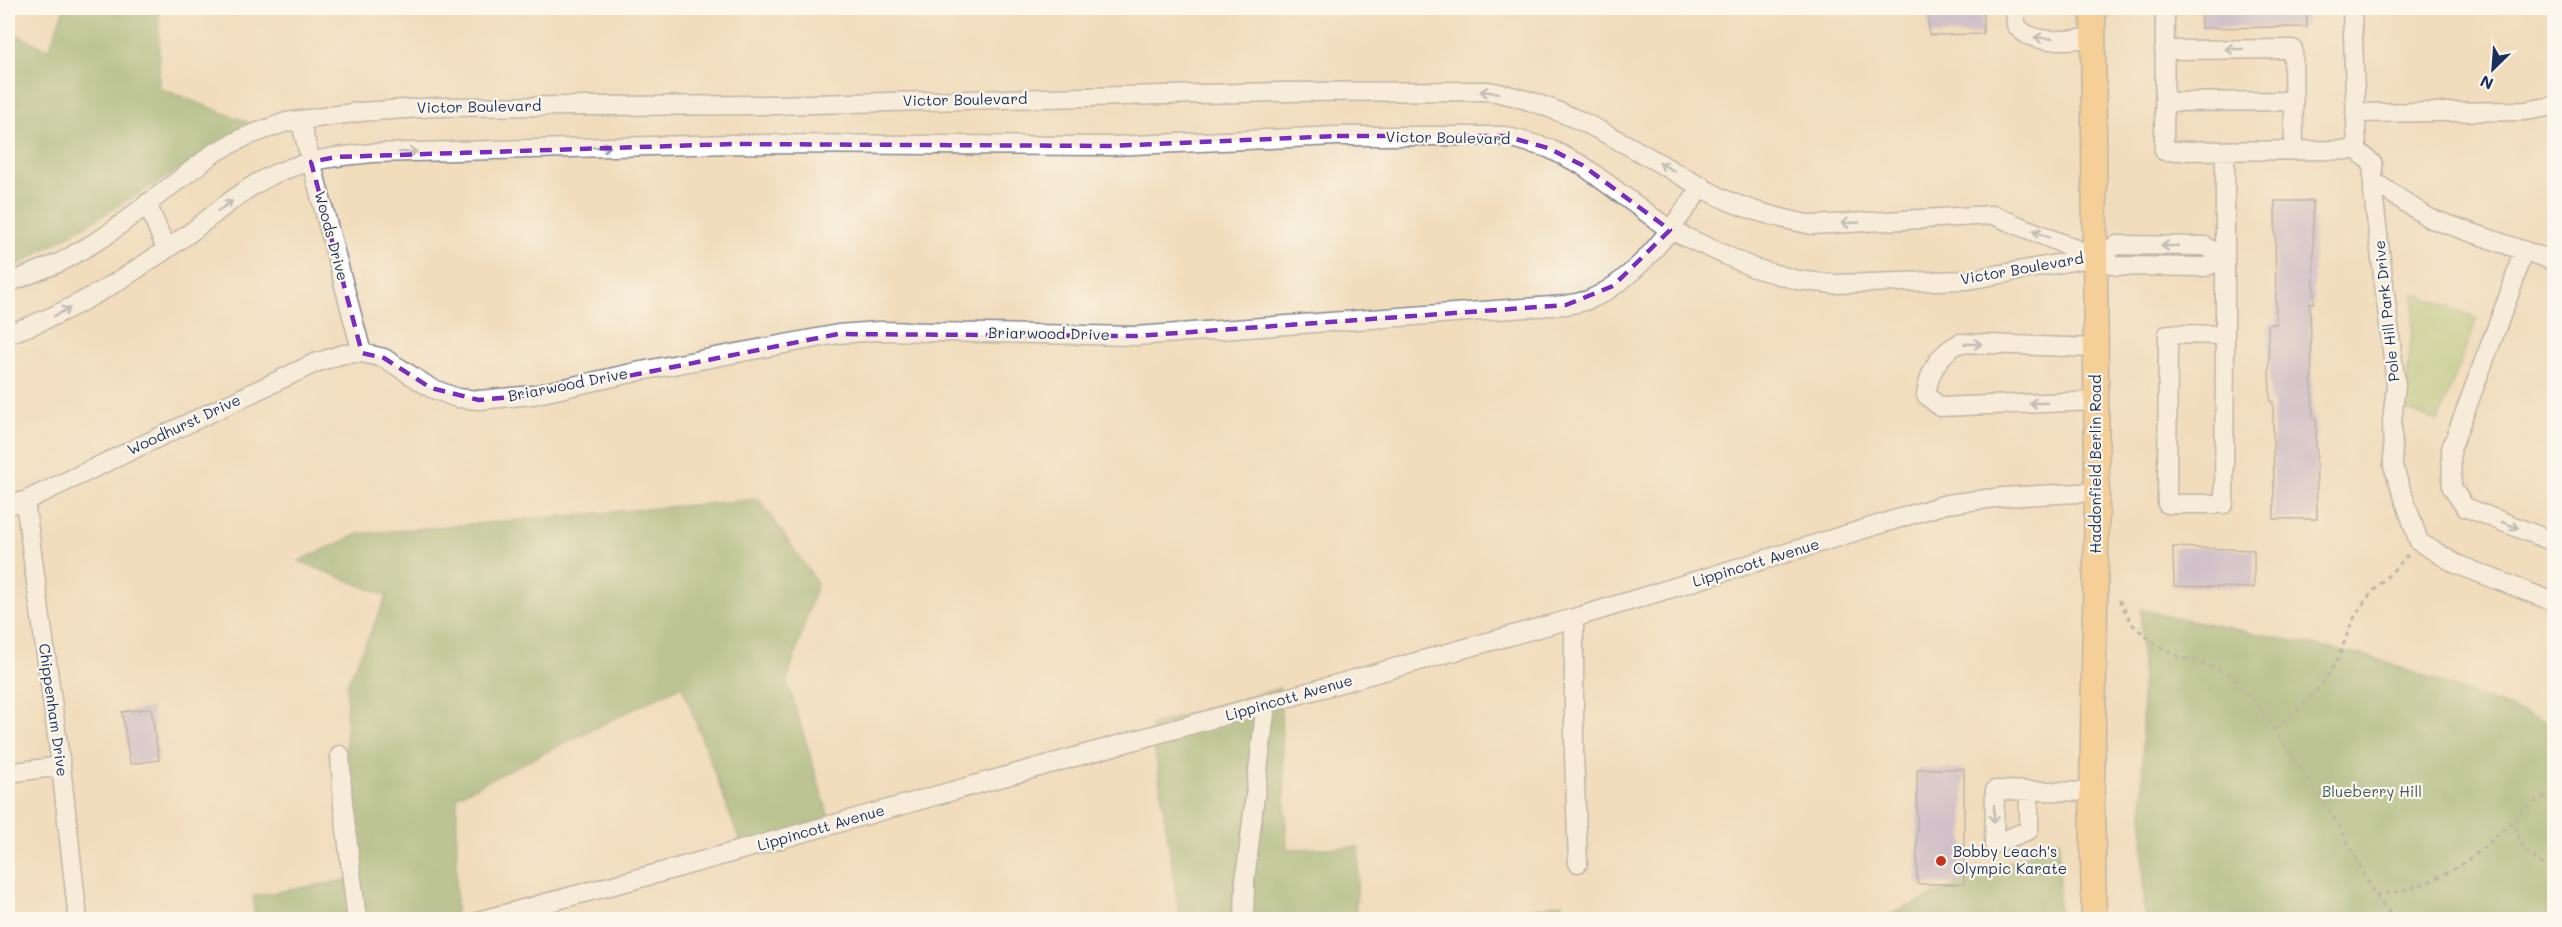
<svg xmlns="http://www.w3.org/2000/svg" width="2562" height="927" viewBox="0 0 2562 927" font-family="Mali,sans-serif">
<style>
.green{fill:#99c16c;stroke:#5a7865;stroke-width:1.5}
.forest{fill:#7aa760;stroke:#4a6b5f;stroke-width:1.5}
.building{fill:#aa9ed9}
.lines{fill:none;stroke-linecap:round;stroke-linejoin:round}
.minor-casing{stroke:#86868d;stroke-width:21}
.major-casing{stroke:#86868d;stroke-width:27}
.path{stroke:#86868d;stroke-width:3;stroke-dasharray:4.5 4.5;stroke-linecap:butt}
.minor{stroke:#fff;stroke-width:18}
.major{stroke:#fabe6e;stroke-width:24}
.oneway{stroke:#8d97ae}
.marked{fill:none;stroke:#7b2cbf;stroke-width:4.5;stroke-dasharray:12 8;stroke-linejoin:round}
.poi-dot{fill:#c8321e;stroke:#fbf7ec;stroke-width:2}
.labels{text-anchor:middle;stroke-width:4.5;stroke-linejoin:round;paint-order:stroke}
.street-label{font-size:15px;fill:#1b2f5e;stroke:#fbf7ec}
.park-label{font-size:15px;fill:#415b62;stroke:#fbf7ec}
.poi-label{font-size:15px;fill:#1b2f5e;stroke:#fbf7ec;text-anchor:start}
</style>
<rect width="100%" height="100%" fill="#fbf7ec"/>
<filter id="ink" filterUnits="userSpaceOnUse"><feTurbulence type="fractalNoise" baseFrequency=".0167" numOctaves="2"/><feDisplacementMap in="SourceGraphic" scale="12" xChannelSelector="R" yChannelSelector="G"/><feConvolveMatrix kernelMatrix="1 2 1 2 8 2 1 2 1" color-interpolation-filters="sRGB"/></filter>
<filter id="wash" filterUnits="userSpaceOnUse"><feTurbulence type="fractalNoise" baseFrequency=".008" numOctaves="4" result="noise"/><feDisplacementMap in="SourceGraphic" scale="24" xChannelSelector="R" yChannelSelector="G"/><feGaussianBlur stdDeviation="1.35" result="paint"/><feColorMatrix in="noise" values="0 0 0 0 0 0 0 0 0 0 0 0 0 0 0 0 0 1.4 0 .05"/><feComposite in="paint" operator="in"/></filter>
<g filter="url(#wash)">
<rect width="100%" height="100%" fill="#f1ddbc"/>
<!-- green -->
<path class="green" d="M2415 294 2477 318 2438 421 2405 409Z"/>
<!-- forest -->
<path class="forest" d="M64 8H159V88L255 125 8 271V31L49 50Z
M759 499 817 583 787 681 829 817 742 847 682 685 457 796 456 919H255L253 896 352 879 345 784 347 684 387 596 299 561 358 534Z
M2141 610 2371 657 2554 724V919H2144Z
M1280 688 1287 849 1360 847 1355 919H1180L1151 725Z
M2059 840V919H1880Z
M1562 903 1563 919H1482Z"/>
<g id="blocks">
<!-- building -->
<path class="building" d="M1928 8H1983V34L1929 35Z
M2201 8H2306L2307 27 2201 28Z
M2275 201H2313L2314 303H2310L2313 418H2316L2317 519H2274L2273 402H2270L2268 324H2276Z
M2173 547 2254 550V588L2174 586Z
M151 708 159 760 130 764 122 712Z
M1917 769H1964V884H1917Z"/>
</g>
</g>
<g filter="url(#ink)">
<use href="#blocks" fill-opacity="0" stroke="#86868d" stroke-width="1.5"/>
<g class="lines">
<defs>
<path id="minor" d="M2015 8 2016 25C2032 47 2069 39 2093 38
M2165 8 2164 151 2357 150
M2352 8 2357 150 2373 164V192L2396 385 2392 421 2393 466 2419 542 2456 564 2554 602
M2164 50 2293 49 2294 150
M2164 102 2293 101
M2355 113 2525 111 2554 106
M300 120 362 353
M2373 181 2429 218 2554 261
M147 203 166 249
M2523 250 2513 284 2451 449 2452 488 2465 507 2554 542
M8 283 61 262 104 237 214 153 245 137 286 122 360 112 436 107 773 105 1279 92 1489 91C1575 106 1645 158 1720 197 1746 210 1783 219 1812 225L1993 215 2117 266 2205 267 2225 258
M8 334C76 311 132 274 191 232 219 211 249 183 282 171 311 159 341 156 372 153L733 144 1111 146 1337 136H1505L1548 148 1582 165 1670 230 1754 268 1797 280 1833 284 1968 280 2095 257 2117 245 2205 246 2225 258
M2225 335 2224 504H2167L2168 334 2225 335V151
M2096 348 1960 343C1939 353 1929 372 1926 395L1940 407 2096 401
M25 501 61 766 78 920
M8 505 25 501 315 363 343 354 362 353 384 358 431 388 457 398 479 400 533 395 641 371 838 334 878 331 1136 336 1566 305C1575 303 1585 302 1593 298 1640 276 1673 227 1702 186
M1574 618V753L1578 863
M340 755 343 804 357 920
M8 773 61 766
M2029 791V830L1994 844 1995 790 2092 792
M482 920 655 874 1574 618 1946 504 2003 497 2097 492
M1244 920 1245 880 1266 704"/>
<path id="major" d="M2093 8 2097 492 2092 792 2094 920"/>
</defs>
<!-- minor casing -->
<use href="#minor" class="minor-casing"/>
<!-- major casing -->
<use href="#major" class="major-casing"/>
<!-- path -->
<path class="path" d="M2119 600 2133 625 2149 639 2175 655 2228 673 2255 701 2339 825 2375 895 2395 920
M2276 728C2301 709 2325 685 2339 656 2345 642 2349 626 2357 613 2370 591 2391 574 2408 555
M2554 793 2534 802 2517 816C2514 850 2531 854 2554 874
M2376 895C2434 889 2478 858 2517 816"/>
<!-- minor -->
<use href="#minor" class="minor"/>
<!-- major -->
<use href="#major" class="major"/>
</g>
<!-- one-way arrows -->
<defs><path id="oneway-shaft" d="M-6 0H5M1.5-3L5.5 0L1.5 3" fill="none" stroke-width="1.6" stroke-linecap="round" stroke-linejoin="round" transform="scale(1.5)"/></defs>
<g class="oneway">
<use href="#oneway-shaft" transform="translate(2043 38) rotate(-177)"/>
<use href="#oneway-shaft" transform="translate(2234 49) rotate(180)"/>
<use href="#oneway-shaft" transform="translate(1489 92) rotate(-175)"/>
<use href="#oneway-shaft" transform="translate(602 147) rotate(-1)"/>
<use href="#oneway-shaft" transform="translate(408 152) rotate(-1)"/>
<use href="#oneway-shaft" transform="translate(1667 167) rotate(-151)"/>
<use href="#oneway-shaft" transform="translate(225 206) rotate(-36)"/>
<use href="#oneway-shaft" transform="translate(1850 223) rotate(177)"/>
<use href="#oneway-shaft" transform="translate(2041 234) rotate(-157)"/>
<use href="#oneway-shaft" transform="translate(2170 246) rotate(-180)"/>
<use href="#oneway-shaft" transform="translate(62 312) rotate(-26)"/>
<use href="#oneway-shaft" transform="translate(1973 344) rotate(2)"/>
<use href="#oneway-shaft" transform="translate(2038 403) rotate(178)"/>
<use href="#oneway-shaft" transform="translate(2510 525) rotate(21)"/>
<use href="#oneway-shaft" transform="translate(1994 814) rotate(91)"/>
</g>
</g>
<!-- marked area -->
<path d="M0 0H2562V927H0ZM1337 136H1505L1548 148 1582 165 1670 230 1613 286 1566 305 1136 336 838 334 533 395 479 400 431 388 384 358 362 353 311 162 336 157 733 144 1111 146Z" fill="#f1ddbc" fill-opacity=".55" fill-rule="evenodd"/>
<path class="marked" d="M1337 136H1505L1548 148 1582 165 1670 230 1613 286 1566 305 1136 336 838 334 533 395 479 400 431 388 384 358 362 353 311 162 336 157 733 144 1111 146Z"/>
<!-- markers -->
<circle class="poi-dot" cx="1941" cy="861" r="6"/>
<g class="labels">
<!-- street labels -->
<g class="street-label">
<text transform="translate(965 100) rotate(-1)" y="5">Victor Boulevard</text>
<text transform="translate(479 107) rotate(-1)" y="5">Victor Boulevard</text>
<text transform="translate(1448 138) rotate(1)" y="5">Victor Boulevard</text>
<text transform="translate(331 236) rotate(75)" y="5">Woods Drive</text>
<text transform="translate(2022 269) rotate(-10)" y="5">Victor Boulevard</text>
<text transform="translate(2387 311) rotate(-96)" y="5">Pole Hill Park Drive</text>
<text transform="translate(1049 334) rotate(1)" y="5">Briarwood Drive</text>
<text transform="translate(568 385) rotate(-11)" y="5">Briarwood Drive</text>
<text transform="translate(184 425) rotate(-25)" y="5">Woodhurst Drive</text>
<text transform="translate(2096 464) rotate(-90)" y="5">Haddonfield Berlin Road</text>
<text transform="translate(1756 563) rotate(-17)" y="5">Lippincott Avenue</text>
<text transform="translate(1289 698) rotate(-16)" y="5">Lippincott Avenue</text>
<text transform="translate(53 710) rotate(82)" y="5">Chippenham Drive</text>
<text transform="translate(821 828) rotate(-16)" y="5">Lippincott Avenue</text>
</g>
<!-- park labels -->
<g class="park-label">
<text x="2372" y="797">Blueberry Hill</text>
</g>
<!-- poi labels -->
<g class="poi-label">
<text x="1953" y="857">Bobby Leach's<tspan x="1953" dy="17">Olympic Karate</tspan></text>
</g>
</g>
<!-- margin -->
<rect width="2562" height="927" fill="none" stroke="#fbf7ec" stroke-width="30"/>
<!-- north arrow -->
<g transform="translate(2493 69) rotate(205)" stroke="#fbf7ec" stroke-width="4.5" paint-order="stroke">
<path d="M0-4.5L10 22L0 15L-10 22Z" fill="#1b2f5e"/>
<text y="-9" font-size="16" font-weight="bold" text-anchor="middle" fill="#1b2f5e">N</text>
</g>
</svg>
